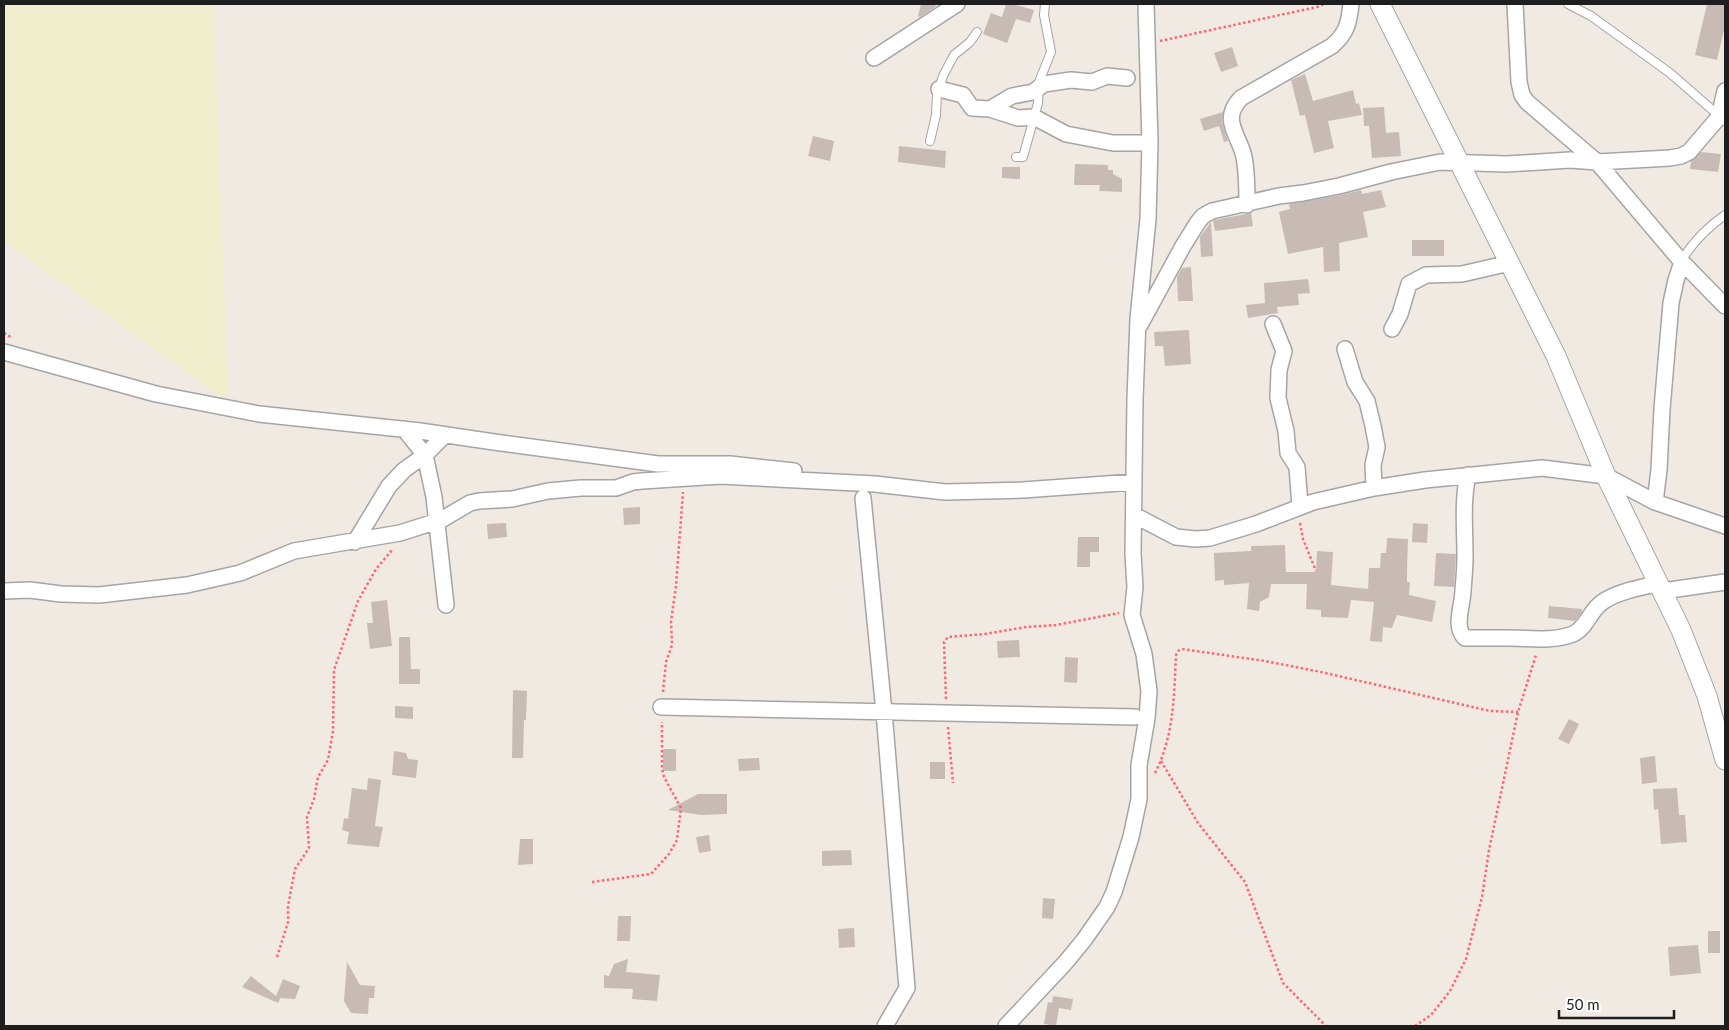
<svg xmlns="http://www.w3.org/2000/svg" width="1729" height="1030" viewBox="0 0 1729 1030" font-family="Lato,sans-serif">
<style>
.farmland{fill:#f0edcd}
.building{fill:#c8bbb6}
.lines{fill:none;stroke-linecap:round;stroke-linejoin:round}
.service-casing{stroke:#a5a5a5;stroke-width:10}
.minor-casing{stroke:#a5a5a5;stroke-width:18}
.tertiary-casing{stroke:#a5a5a5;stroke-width:21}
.path{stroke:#ff6670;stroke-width:2.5;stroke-dasharray:2.5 2.5;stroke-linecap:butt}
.service{stroke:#fff;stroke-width:8}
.minor{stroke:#fff;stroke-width:15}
.tertiary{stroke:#fff;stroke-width:19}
</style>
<rect width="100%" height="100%" fill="#f0eae3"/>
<!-- farmland -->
<path class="farmland" d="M4 4H214L228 402 4 241Z"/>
<!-- building -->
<path class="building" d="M921 4H936L935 7 920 17 918 16Z
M1006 4H1012L1034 10 1030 23 1016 19 1007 43 983 34 991 13 1002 17Z
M1707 4 1725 5V26L1717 60 1695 55Z
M1232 47 1238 66 1221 72 1214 53Z
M1305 74 1313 101 1353 90 1356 104 1359 103 1362 115 1328 121 1334 148 1314 153 1305 115 1300 116 1291 80Z
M1384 107 1386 133 1399 132 1401 156 1372 158 1369 126H1364L1363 108Z
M1223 112 1222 122 1228 141 1224 142 1219 126 1204 131 1200 119Z
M813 136 834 141 830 161 808 156Z
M899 146 946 151 945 168 898 162Z
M1701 152 1721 154 1718 172 1690 169 1691 161Z
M1075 164 1108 165V170H1113V174L1122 179V192L1099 191 1100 185H1074Z
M1002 167H1020V179L1002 178Z
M1361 190 1362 194 1381 190 1386 207 1363 212 1368 237 1339 243 1340 271 1324 272 1323 247 1288 254 1279 212 1290 209 1289 204 1341 195Z
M1251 213 1253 226 1215 231 1213 221 1215 220Z
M1211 222 1213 256 1201 257 1200 237Z
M1412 240H1444V256H1412Z
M1191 267 1193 301H1178L1177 277 1182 268Z
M1308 279 1310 293 1298 294 1299 305 1277 307 1278 313 1248 318 1246 305 1265 303 1264 283Z
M1189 330 1191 364 1165 366 1163 346H1155L1154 332Z
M640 507V524L624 525 623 508Z
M506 523 507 537 488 539 487 524Z
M1413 523 1428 524 1427 543 1412 542Z
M1078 537H1099V552H1090V567H1077Z
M1387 538 1408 539 1407 570V582H1410L1409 595 1436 601 1432 622 1397 615 1392 628 1383 627 1382 642 1370 641 1374 602 1351 600 1348 618 1321 617V610L1306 609 1307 584H1271L1269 597 1260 602 1259 611 1247 609 1249 583 1224 585V580L1215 581 1214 553 1251 551V546L1285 545 1286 572H1316L1317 551 1333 552 1331 585 1368 589 1369 568H1380L1381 553H1386Z
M1436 553 1456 554 1454 587 1434 586Z
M387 600 392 646 370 649 367 623H373L371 602Z
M1549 606 1582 609V612L1575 621 1548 618Z
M399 637H410L411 669H420V684H399Z
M1019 640 1020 657 998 658 997 641Z
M1065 657 1078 658 1077 683 1064 682Z
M513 690 527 691 526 720H524L523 758H512Z
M395 706 413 707V719L395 718Z
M1569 719 1579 724 1569 744 1558 739Z
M663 749H676V771H663Z
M394 751 406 753 408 759 418 760 416 778 392 775Z
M1655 756 1657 782 1642 784 1640 758Z
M759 758 760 770 739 771 738 759Z
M930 762H945V779H930Z
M368 778 381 780 375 826 383 827 379 847 347 844 349 832 342 830 344 818 348 819 352 788 367 790Z
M1677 788 1679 815H1685L1687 842 1661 844 1658 809 1654 810 1653 789Z
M698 794H727V814L701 815 668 810Z
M709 835 711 851 699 853 696 837Z
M520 839H533V864L518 865Z
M851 850 852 865 822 866V851Z
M1043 898 1055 899 1053 919 1042 918Z
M618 916H631L630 941H617Z
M854 928 855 947 839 948 838 929Z
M1708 931H1720V953H1708Z
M1698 945 1701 973 1670 976 1668 947Z
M628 959 626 972 660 975 657 1001 632 999 633 989 604 988V975L609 976 614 964Z
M347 962 360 985 375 986 374 998H369L368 1014 351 1013 344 1001Z
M251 976 276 996 283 979 300 986 295 999 279 998 280 999 278 1003 242 987Z
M1053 996 1073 999 1071 1010 1059 1008 1056 1026 1044 1024 1048 1002 1052 1003Z"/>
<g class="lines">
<defs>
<path id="service" d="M1568 4 1591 16 1670 73 1725 121
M930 141 936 115 937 94 943 76 954 55 970 42 977 32
M1016 157H1023L1038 103 1039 82 1051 52 1044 15 1045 4
M1681 261C1693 242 1706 228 1725 215"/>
<path id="minor" d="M1515 4 1519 82 1522 95 1527 102 1597 162 1681 261 1725 306
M874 58 957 4
M939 89 963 95 972 108 990 109 1012 96 1033 92 1044 84 1071 80 1092 82 1107 76 1127 78
M990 109 1018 118 1034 117 1066 134 1113 143H1150
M1247 205C1247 189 1247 172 1244 157 1239 134 1220 120 1241 98L1332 46C1347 33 1349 23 1351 4
M1273 324 1284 351 1279 370 1278 398 1286 431 1288 453 1297 467 1300 506
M1140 325 1183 246 1198 222 1203 216 1212 211 1279 196 1303 193 1339 186 1391 172 1440 162 1507 164 1570 160 1597 162 1670 158 1681 156 1689 152 1719 117 1725 91
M1392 329 1400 314 1409 284 1426 275 1462 274 1501 265 1507 258
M1345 349 1355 382 1367 401 1373 426 1377 447 1373 465 1374 488
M4 352 156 394 259 414 420 431 494 442 658 464H730L794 471
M445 435 425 455 434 497 446 605
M1468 475C1462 502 1465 528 1465 556 1465 567 1464 579 1463 590 1463 605 1453 627 1465 638 1479 638 1493 638 1508 638 1528 638 1553 642 1573 634 1587 628 1590 609 1604 601 1619 591 1641 588 1659 583
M863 498 884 712 907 988 885 1026
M1655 502 1659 470 1662 409 1671 303 1676 280 1682 262
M1134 515 1176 537 1196 539 1210 538 1256 524 1313 502 1374 488 1425 480 1542 468 1606 476 1655 502 1725 526
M355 542 389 486 404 470 425 455 404 429
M4 591 30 590 61 594 99 595 187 585 240 573 294 551 400 533 441 520 470 503 479 501 512 499 548 491 581 488H616L633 482 642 481 720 476 875 484 945 492 1023 490 1134 482
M1663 591 1725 582
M661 707 1135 717
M1006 1026 1065 963 1084 940 1107 907 1114 892 1131 837 1139 799V765L1147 718 1149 691 1144 654 1132 615 1135 587 1133 554 1135 399 1138 319 1148 219 1150 143 1146 4"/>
<path id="tertiary" d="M1380 4 1556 356 1606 476 1681 630 1707 696 1725 760"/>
</defs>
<!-- service casing -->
<use href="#service" class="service-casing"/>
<!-- minor casing -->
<use href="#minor" class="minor-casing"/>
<!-- tertiary casing -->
<use href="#tertiary" class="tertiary-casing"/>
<!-- path -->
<path class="path" d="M1160 41 1317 7 1324 4
M4 333 11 337
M1300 523 1303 539 1316 571
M663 692 666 662 672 645 671 621 676 586 683 492
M946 699 944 642 948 637 985 634 1026 627 1056 625 1119 613
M948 727 953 783
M1161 761 1198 823 1245 882 1283 983 1326 1026
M1155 773C1174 736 1174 696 1176 655L1178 651 1182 649 1265 661 1321 672 1490 711 1518 712
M592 882 651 874 669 854 677 840 681 808 664 777 662 769V722
M277 957 288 922V906L295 869 309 848 307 817 314 799 318 777 328 760 333 731 334 670 358 601 376 569 393 549
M1415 1026 1431 1015 1450 991 1466 959 1482 897 1489 850 1518 712 1536 655"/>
<!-- service -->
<use href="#service" class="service"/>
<!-- minor -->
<use href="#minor" class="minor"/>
<!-- tertiary -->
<use href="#tertiary" class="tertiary"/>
</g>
<!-- border -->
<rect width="1729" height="1030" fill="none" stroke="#1e1e1e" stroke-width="10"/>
<!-- scale -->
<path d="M1559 1010v8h115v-8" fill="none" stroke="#1e1e1e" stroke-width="2.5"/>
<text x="1566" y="1010" font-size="15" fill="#1e1e1e" stroke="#ffffff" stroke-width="4" paint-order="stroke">50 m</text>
</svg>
